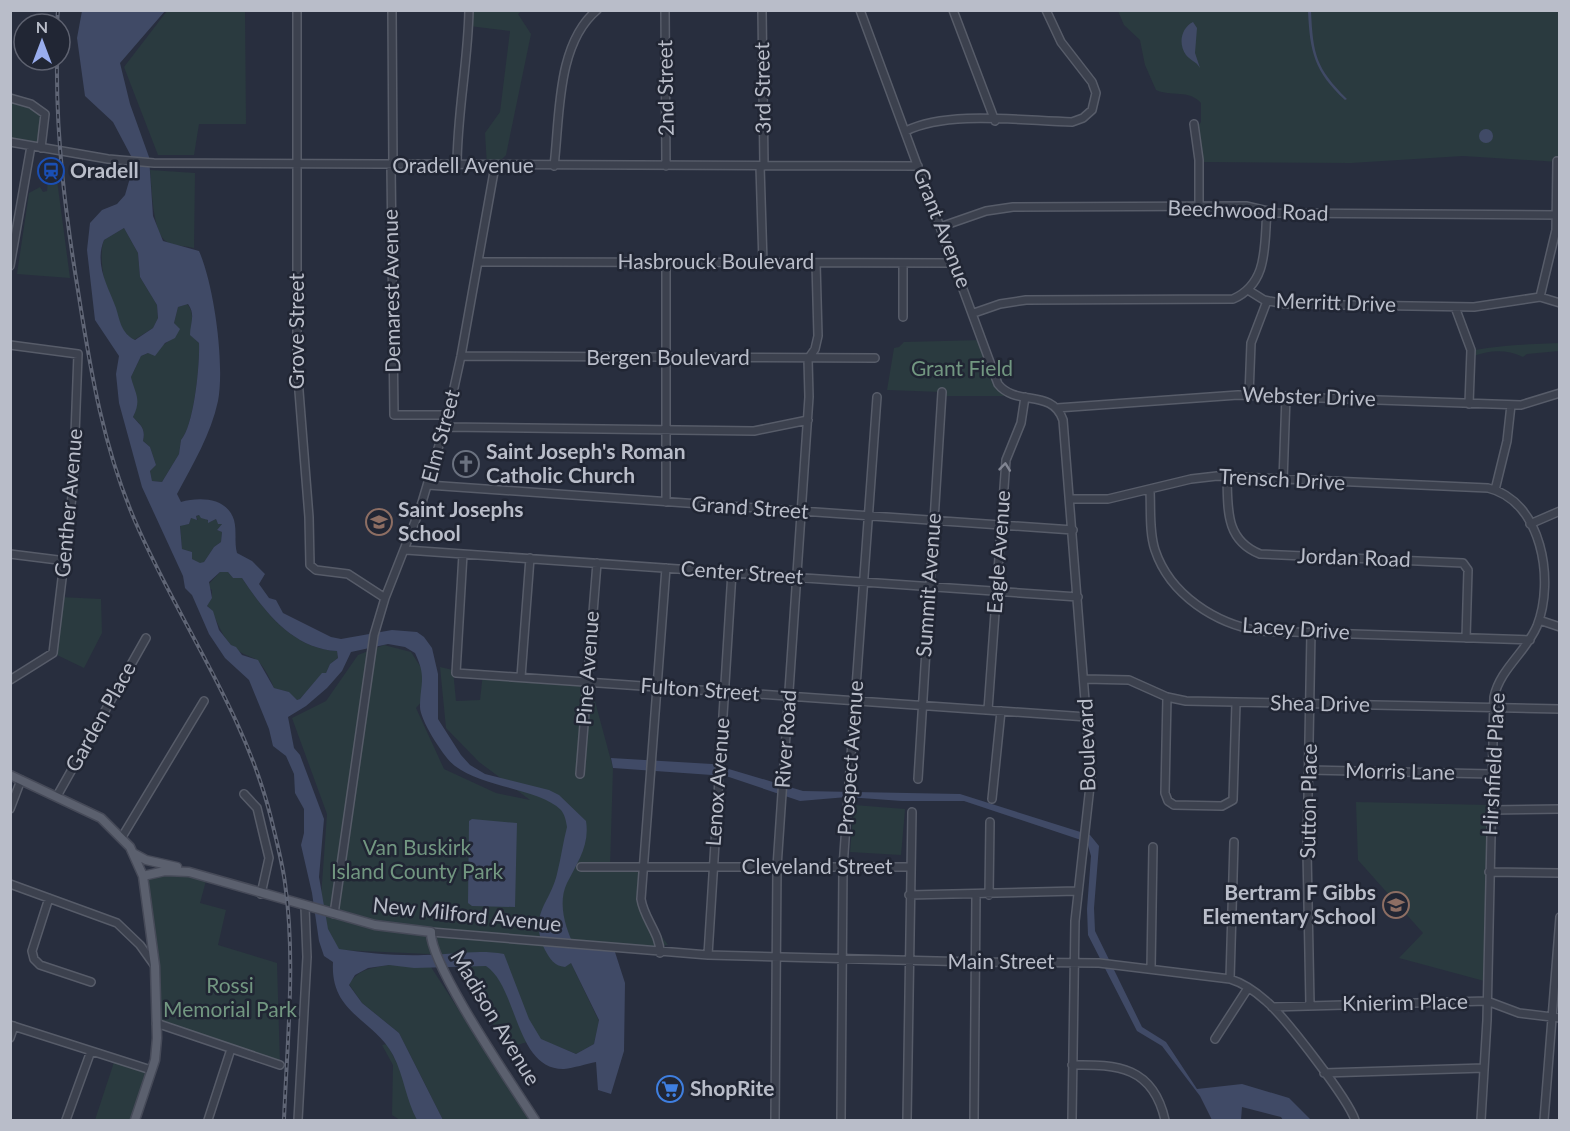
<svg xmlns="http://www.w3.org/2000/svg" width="1570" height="1131" viewBox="0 0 1570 1131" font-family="Lato,sans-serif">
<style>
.green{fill:#2a3a3f}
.water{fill:#404a66;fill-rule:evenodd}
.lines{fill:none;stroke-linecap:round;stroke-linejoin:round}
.minor-casing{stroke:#575c69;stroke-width:10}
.major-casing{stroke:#464a58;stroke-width:11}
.minor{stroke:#3c414e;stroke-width:7}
.major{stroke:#5b606e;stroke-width:8}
.rail-casing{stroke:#5f6575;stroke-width:4}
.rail{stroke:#212634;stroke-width:1.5;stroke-dasharray:4.5;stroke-linecap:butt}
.oneway{stroke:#818592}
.labels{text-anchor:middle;stroke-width:5;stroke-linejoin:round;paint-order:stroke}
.street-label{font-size:21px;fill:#b9bdc9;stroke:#212634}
.poi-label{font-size:21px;font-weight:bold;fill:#b9bdc9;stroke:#212634;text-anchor:start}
.park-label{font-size:21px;fill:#729781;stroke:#212634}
</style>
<rect width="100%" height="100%" fill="#282e3e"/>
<!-- green -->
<path class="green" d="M167 11H245L246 124H199L194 155H158L124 67Z
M469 11H522L518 14 531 34 506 155 495 166H487L485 133 500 112 510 31 469 26Z
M1118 11H1559V162L1463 156 1351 163 1203 162C1202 150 1196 142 1195 129L1201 122V103C1189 89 1171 97 1156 90L1145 65 1140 40 1124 25Z
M10 98 45 114 41 148 11 142Z
M150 170 195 173 194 248C186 246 174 246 167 242 152 234 152 186 150 170Z
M48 179 57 180 70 278 17 274 29 193 40 187 43 192 47 191Z
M124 228 138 253 140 277 157 305 158 318 153 328 134 340C113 330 95 262 104 240Z
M187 304C199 317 184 332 199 343 200 364 194 426 181 440L179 454 162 482 152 481 150 471 156 465 150 447 143 441C146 428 140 424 133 417 140 402 134 391 131 377L141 356C156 350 171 343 179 329L174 323 178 307Z
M983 340 996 378 1013 396H942V392L887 390 894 348 899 347 904 342Z
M1559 343V351L1527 354 1523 357C1505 349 1490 350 1471 357V348L1475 350C1502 345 1531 344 1559 343Z
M200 515 210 522 216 519 218 524H222L217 530 222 532 221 542 214 547 204 562 200 564 192 559V552L182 549 180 525 189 524 191 518 198 520 196 516Z
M220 572H228L233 578H242C264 611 293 649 337 651L338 658 330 664 326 673 320 676 300 699 297 700 288 692 274 688C271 680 262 661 253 658 244 654 238 652 230 644 219 632 217 617 207 605L212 598V590L207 586Z
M60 597 101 599 102 633 84 668 53 653Z
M384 645 411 652 429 680 424 699 416 708 444 769 496 793 530 800 479 762 446 728 440 667 453 670 456 701 480 700 483 673 589 679 613 768 610 867 642 868V910L668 945 614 949 571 963 599 1021 594 1044 576 1054C547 1042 538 1035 508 1049L452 955 339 950 328 937 321 897 327 814 292 718 326 701 358 655Z
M1356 802 1489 805 1488 982 1399 958 1423 933 1358 860Z
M854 805 905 809 901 855 850 852Z
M157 872 207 877 200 903 226 910 218 945 277 963 280 1065 156 1023 155 966 143 876Z
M389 965 431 967 530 1120H443L399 1033 362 1003 349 984C359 969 371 968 389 965Z
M387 1044 402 1073 417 1120H400L392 1115 393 1065 382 1045Z
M115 1059 151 1070 135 1120H95Z"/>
<!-- water -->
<path class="water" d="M82 11H165L120 63 130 104 149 157 153 216 163 241 199 251C214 285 225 364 218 401 211 434 193 464 177 494L181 502C199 497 227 497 234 520 237 531 234 542 237 553L252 561 265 574 259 584 269 598 276 600 283 613 331 637 341 639 392 630 417 632 424 637 432 648 438 674V719L461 755 470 765 485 774 549 790 559 795 586 821C590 845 577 863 567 883 557 904 566 929 575 948L576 946 614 949 625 983 624 1051 611 1094 598 1090 596 1062C586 1064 574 1068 564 1069 515 1070 518 987 486 966L414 968 389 965 368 968 355 975 349 985 362 1003 399 1033 443 1120H417C406 1100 404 1076 393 1055 373 1018 330 1014 333 962L324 956 319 941 312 893 301 845 304 833V809L295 793 294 774 286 756 273 746 269 729 249 680 225 658 209 634 192 595 185 588 183 576 142 487 119 403 116 374 119 356 95 320 87 250 90 223 102 210 117 204 125 195 132 171 131 156 113 122 85 96 77 38ZM124 228 138 253 140 277 157 305 158 318 153 328 135 340C121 333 120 321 116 308 108 286 94 265 104 240ZM188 304C196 315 190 323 190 335L199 343C200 364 194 426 181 440L179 454 162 482 152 481 150 471 156 465 150 447 143 441C146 428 140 425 133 417 142 399 135 394 131 377L141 356 148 353 155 356 165 343 175 338 180 329 174 323 178 307ZM199 515 201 518 208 520V523L216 519 218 524H222L217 530 222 532 221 542 214 547 204 562 200 563 192 559V552L182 549 180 526 189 524 191 518 197 520 196 516ZM220 572H228L233 578H242C264 611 293 649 337 651L338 658 330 664 326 673H322L300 699 297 700 289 692 274 688 258 660 242 655 236 647 231 645 219 630 213 611 207 606 212 598 209 582ZM388 644 405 647 415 653C427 678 420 683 420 707 420 720 444 758 455 766 484 788 540 789 561 810 565 815 566 821 567 827 563 842 561 858 557 874 550 904 528 914 545 950 550 959 554 966 565 967L571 963 599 1020 594 1044 576 1054 541 1039 529 1019 504 954C477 949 451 955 424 955 396 956 367 953 339 949L328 929 319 877 324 819 300 755 294 748 288 717 306 706 327 688 342 671 351 652Z
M1308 11H1311C1313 55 1316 68 1347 99L1345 100C1314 71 1310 52 1308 11Z
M1193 22 1197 28 1195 53 1200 68C1196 61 1191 61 1186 55 1178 44 1181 28 1193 22Z
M1479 136a7 7 0 1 1 14 0a7 7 0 1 1-14 0Z
M611 758 712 764 803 791 960 794 1090 835 1099 846 1094 908 1095 931 1142 1027 1166 1042 1197 1089 1242 1084 1289 1098 1311 1120H1283L1281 1117 1242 1107 1241 1120H1212L1200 1096 1162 1046 1137 1031 1088 935 1087 909 1091 856 1087 842 964 801H902L847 797 800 801 726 776 613 768Z
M472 819 517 823 515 907 472 906 468 903 469 821Z"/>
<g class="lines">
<defs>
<path id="minor" d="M297 10V366L309 517 310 565 316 570 348 574 385 598
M392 10 393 166
M665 10 666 166
M762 10 764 166
M860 10 998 384C1016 407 1052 388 1063 420L1091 777 1075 921 1072 1120
M953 10 995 121
M10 98 31 104 45 114 41 148
M1194 124 1199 160V208
M906 131C948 110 1024 121 1072 122L1083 118 1092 110 1096 93 1092 82 1061 42 1046 10
M10 142 108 159 154 163 918 166
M391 166 394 415H448
M457 166C457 114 468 63 469 10
M554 166C560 118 556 44 597 10
M760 166 763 263
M940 227 986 211 1013 207 1246 206 1277 213 1560 215
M478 262 954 263
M666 262V502
M903 263V317
M10 266 31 146
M1248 290 1264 300 1285 304 1474 307 1540 297 1560 303
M1540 297 1556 230 1557 161
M1455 307 1471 350 1469 404
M974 313 1000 304 1026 300 1233 299C1269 283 1264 245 1267 211
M10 345 78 354 73 488 53 653 10 680
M461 356 875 358
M1249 395 1251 343 1267 301
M1057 408 1238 395 1521 405 1560 393
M444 427 754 431 808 420
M1227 477C1228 509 1225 540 1260 554L1463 563 1468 570 1466 638
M1283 481 1286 396
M428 485 1073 530
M1495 490 1507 441 1511 405
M1150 491C1151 510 1149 532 1155 550 1170 595 1216 624 1260 631L1530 640
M1070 499H1108L1191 479 1217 476 1488 488C1542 501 1555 580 1537 626 1526 652 1500 669 1494 697L1487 1020 1481 1120
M1530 524 1560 511
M406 550 1078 597
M10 554 66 561
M463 554 456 673 1087 717
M1539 620 1560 627
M521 677 530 558
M1085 679 1129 680 1167 697 1186 701 1560 709
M1167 697 1165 793 1168 801 1174 805 1222 806 1233 800 1236 703
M988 710 1006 460 1021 423 1025 397
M1309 770 1492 774
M580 774 597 563
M918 779 942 392
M244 794 257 808 269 858 261 894
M57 796 146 638
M992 799 1001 711
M10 809 21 780
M1491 810 1560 809
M122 837 204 701
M581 867H910
M1489 872 1560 873
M10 884 117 923 140 945 155 966
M909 895 1077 891
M989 895 990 822
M49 898 32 951 34 959 40 965 91 982
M334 914 374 635 385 598 420 509 448 415 461 356 495 166
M431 932 708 955 975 962 1099 963 1230 979C1243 983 1256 992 1266 1001 1285 1017 1348 1099 1355 1120
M660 953C660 933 644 919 641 899L666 568
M708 955 732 572
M1151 969 1153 847
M1230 979 1234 842
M1310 1005 1307 851 1311 632
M1272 1007 1487 1001 1519 1013 1560 1018
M156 1023 280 1065
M10 1025 151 1070
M10 1038 14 1026
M1215 1039 1248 988
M1072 1065C1118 1064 1153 1067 1165 1120
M1324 1073 1484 1068
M66 1120 91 1051
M208 1120 231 1049
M298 1120 307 957 305 907
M775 1120 777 867 809 397 808 359 815 349 818 336 816 263
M841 1120 843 867 877 397
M907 1120 912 812
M974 1120 976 895
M1544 1120 1560 917"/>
<path id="major" d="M10 775 101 818 130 847 143 876 155 966 157 1038 155 1060 135 1120
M133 853 146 860 177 867
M143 876 165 871 189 872 375 925 431 932C429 964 514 1087 535 1120"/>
</defs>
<!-- minor casing -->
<use href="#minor" class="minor-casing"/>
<!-- major casing -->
<use href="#major" class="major-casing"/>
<!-- minor -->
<use href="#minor" class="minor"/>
<!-- major -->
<use href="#major" class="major"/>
<defs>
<path id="rail" d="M57 24 58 10
M57 60C56 140 66 218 79 297 91 374 104 449 135 521 178 621 245 712 271 818 276 839 282 861 285 883 296 961 287 1042 284 1120"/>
</defs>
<!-- rail casing -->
<use href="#rail" class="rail-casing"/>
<!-- rail -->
<use href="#rail" class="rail"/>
</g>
<!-- one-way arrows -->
<defs><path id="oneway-chevron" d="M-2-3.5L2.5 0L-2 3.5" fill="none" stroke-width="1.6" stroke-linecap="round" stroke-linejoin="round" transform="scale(1.5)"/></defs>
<use class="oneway" href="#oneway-chevron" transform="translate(1005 467) rotate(-84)"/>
<!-- icons -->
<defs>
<symbol id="station-ring" viewBox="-11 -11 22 22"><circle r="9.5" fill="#212634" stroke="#1a4fb4" stroke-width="1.5"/><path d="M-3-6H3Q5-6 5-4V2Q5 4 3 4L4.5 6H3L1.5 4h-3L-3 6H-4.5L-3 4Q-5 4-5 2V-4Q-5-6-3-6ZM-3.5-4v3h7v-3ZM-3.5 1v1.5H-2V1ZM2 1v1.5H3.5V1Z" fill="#1a4fb4"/></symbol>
<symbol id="church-ring" viewBox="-11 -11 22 22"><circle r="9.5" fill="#212634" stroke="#6b7280" stroke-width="1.5"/><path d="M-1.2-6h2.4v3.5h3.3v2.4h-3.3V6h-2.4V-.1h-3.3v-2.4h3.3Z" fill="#6b7280"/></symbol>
<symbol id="school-ring" viewBox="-11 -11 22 22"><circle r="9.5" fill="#212634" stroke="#8d6e63" stroke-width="1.5"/><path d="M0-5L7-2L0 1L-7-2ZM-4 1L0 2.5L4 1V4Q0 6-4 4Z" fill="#8d6e63"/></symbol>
<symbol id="supermarket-ring" viewBox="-11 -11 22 22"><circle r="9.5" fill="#212634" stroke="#3f7fe0" stroke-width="1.5"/><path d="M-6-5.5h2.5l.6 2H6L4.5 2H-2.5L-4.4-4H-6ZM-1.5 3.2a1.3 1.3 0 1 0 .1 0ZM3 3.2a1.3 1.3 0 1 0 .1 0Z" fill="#3f7fe0"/></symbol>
</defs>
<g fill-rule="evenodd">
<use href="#station-ring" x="36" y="156" width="30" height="30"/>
<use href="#church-ring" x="451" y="449" width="30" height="30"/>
<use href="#school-ring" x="364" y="507" width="30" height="30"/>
<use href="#school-ring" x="1381" y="890" width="30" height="30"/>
<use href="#supermarket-ring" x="655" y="1074" width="30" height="30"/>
</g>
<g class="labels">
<!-- street labels -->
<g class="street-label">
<text transform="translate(666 88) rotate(-91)" y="7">2nd Street</text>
<text transform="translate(763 88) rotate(-91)" y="7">3rd Street</text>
<text x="463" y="173">Oradell Avenue</text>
<text transform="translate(1248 211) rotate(2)" y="7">Beechwood Road</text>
<text transform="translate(942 228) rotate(69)" y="7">Grant Avenue</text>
<text x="716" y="269">Hasbrouck Boulevard</text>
<text transform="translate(392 291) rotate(-91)" y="7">Demarest Avenue</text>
<text transform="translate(1336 303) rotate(2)" y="7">Merritt Drive</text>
<text transform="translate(297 331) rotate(-90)" y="7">Grove Street</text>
<text x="668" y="365">Bergen Boulevard</text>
<text transform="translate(1309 397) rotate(2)" y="7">Webster Drive</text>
<text transform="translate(441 436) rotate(-75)" y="7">Elm Street</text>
<text transform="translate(1282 480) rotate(3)" y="7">Trensch Drive</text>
<text transform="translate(69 503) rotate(-85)" y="7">Genther Avenue</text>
<text transform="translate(750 508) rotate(4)" y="7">Grand Street</text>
<text transform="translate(999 552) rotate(-86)" y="7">Eagle Avenue</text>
<text transform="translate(1354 558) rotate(2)" y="7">Jordan Road</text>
<text transform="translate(742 573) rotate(4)" y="7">Center Street</text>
<text transform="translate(929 585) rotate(-86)" y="7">Summit Avenue</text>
<text transform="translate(1296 629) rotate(4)" y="7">Lacey Drive</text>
<text transform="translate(588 668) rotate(-86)" y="7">Pine Avenue</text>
<text transform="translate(700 690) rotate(4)" y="7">Fulton Street</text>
<text transform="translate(1320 704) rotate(1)" y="7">Shea Drive</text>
<text transform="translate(101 717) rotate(-61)" y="7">Garden Place</text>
<text transform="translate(786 739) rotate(-86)" y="7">River Road</text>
<text transform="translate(1087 745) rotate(-92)" y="7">Boulevard</text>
<text transform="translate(851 758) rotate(-86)" y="7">Prospect Avenue</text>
<text transform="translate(1494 764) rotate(-87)" y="7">Hirshfield Place</text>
<text transform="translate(1400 772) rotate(1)" y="7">Morris Lane</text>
<text transform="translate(718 782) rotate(-86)" y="7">Lenox Avenue</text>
<text transform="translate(1309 801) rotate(-89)" y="7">Sutton Place</text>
<text x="817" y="874">Cleveland Street</text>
<text transform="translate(467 915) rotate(6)" y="7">New Milford Avenue</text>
<text x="1001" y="969">Main Street</text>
<text transform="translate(1405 1003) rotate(-1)" y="7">Knierim Place</text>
<text transform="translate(495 1018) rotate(59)" y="7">Madison Avenue</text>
</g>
<!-- poi labels -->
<g class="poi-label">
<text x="70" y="178">Oradell</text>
<text x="486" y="459">Saint Joseph's Roman<tspan x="486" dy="24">Catholic Church</tspan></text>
<text x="398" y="517">Saint Josephs<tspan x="398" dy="24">School</tspan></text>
<text x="1376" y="900" text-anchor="end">Bertram F Gibbs<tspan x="1376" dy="24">Elementary School</tspan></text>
<text x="690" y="1096">ShopRite</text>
</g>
<!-- park labels -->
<g class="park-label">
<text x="962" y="376">Grant Field</text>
<text x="417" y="855">Van Buskirk<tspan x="417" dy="24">Island County Park</tspan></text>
<text x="230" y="993">Rossi<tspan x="230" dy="24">Memorial Park</tspan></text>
</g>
</g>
<!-- border -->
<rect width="1570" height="1131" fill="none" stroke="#b9bdc9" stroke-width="24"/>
<!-- north arrow -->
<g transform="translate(42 42)"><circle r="28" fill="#212634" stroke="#5e6270" stroke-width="1.5"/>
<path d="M0-4.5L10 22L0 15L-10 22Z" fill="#99adee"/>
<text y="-9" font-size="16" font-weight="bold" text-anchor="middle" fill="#b9bdc9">N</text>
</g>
</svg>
